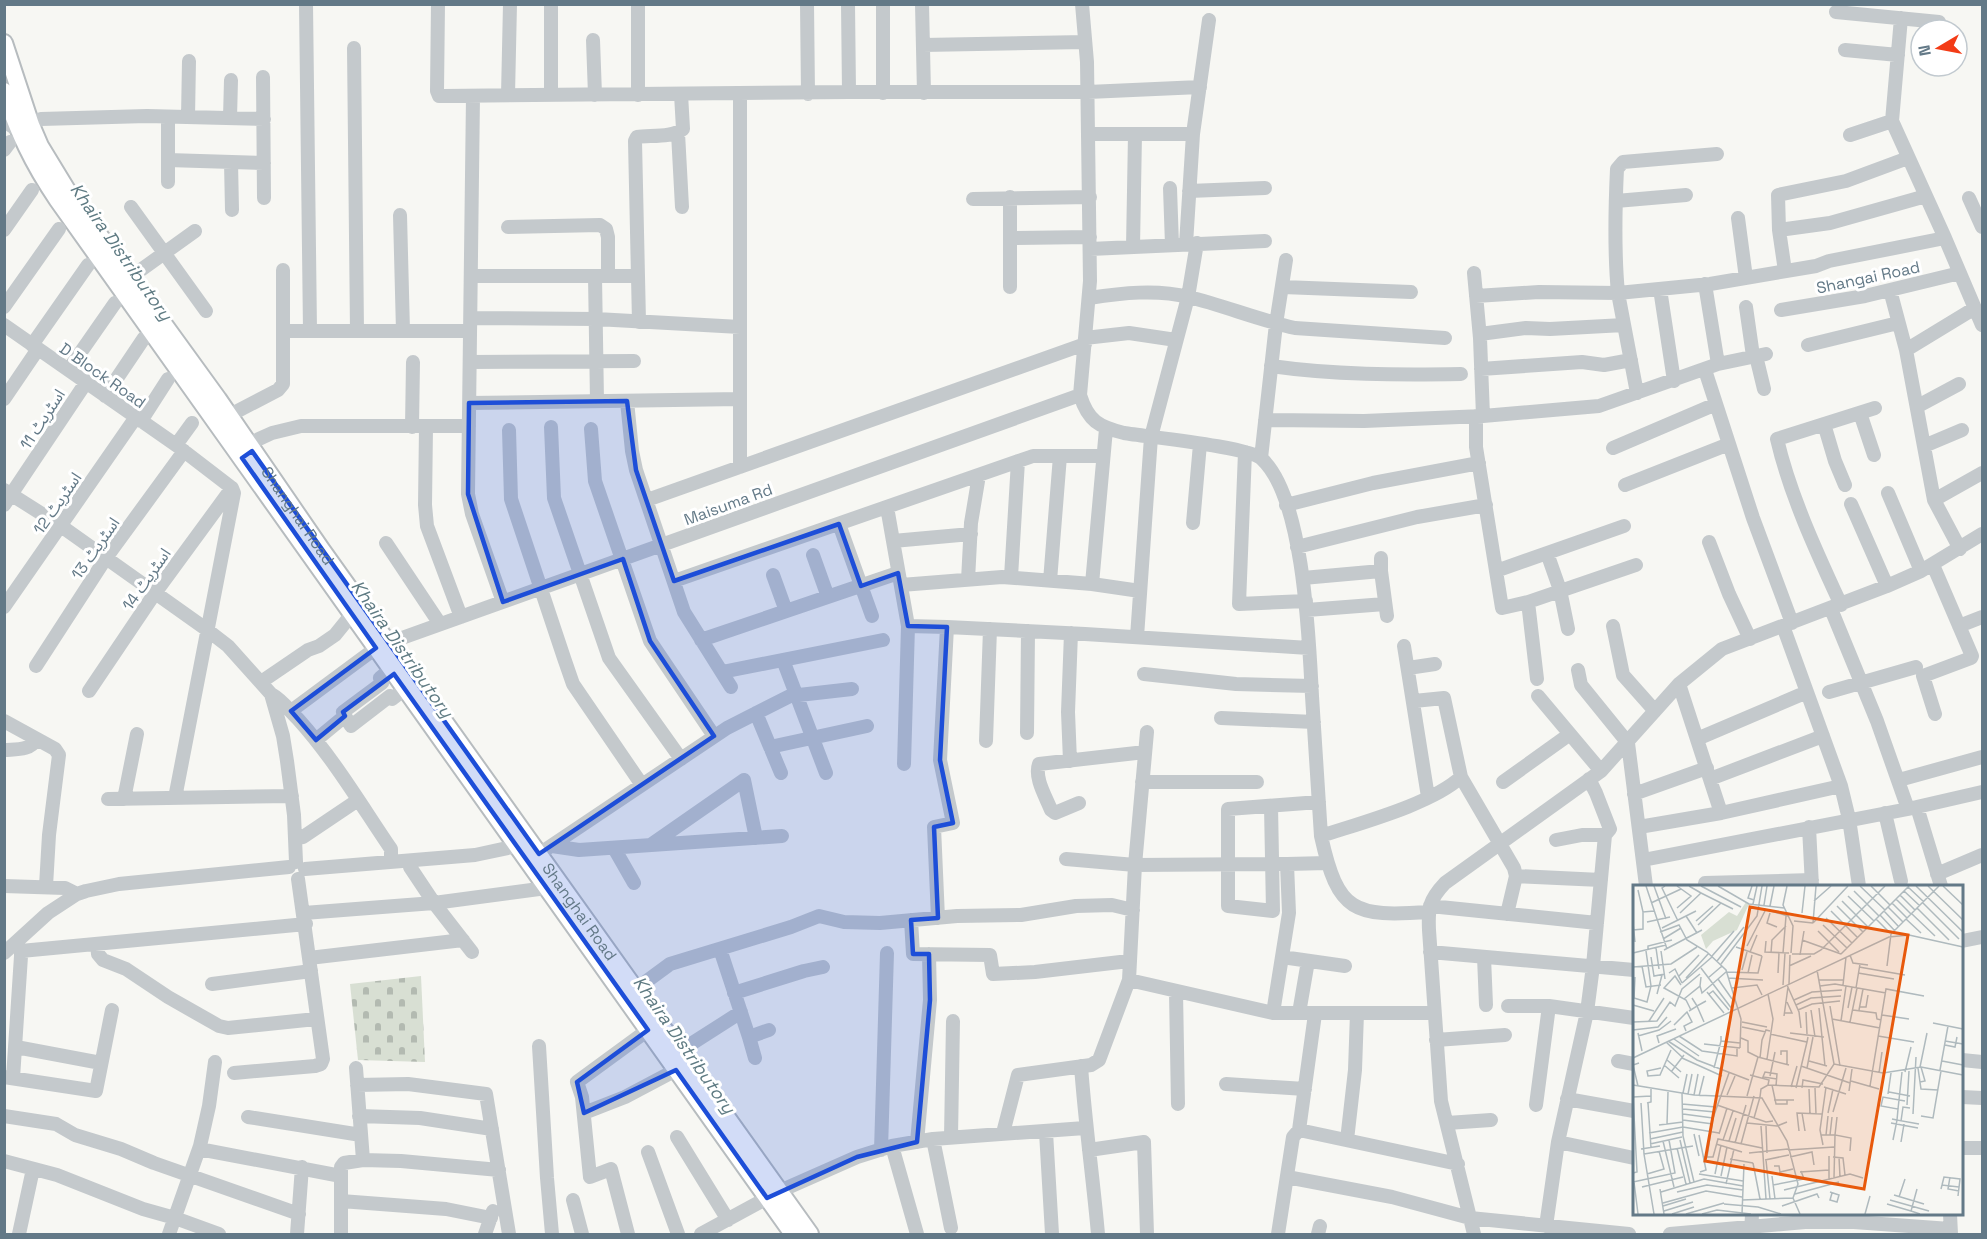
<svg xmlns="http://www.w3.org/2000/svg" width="1987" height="1239" viewBox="0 0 1987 1239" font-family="'Space Grotesk','Noto Sans Arabic',sans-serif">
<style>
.cemetery{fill:url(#cemetery-stones)}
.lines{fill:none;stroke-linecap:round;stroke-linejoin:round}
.major-casing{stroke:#b7bcbf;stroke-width:20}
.minor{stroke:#c4c9cc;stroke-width:14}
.major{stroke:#fff;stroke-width:16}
.marked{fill:#1d4ed8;fill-opacity:0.2;stroke:#1d4ed8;stroke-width:4.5;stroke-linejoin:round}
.labels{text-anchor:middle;stroke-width:6;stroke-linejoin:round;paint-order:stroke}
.street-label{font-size:16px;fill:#637987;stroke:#fff}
.water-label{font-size:18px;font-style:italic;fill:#5f7b83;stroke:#fff}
.inset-road{fill:none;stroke:#afbabe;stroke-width:1.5}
.view{fill:#e8590c;fill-opacity:0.15;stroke:#e8590c;stroke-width:3}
.inset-edge{fill:none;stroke:#637987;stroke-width:3}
</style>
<defs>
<pattern id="cemetery-stones" width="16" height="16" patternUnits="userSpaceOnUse" patternTransform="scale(1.5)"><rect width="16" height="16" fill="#d8dfd3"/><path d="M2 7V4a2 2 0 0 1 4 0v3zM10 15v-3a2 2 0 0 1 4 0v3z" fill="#b3bab1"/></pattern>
</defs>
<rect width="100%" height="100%" fill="#f7f7f3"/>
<!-- cemetery -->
<path class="cemetery" d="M421 976 425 1062 358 1060 350 984Z"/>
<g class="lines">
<defs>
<g id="major">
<path id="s1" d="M4 43 31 125 40 146 68 192 218 399 321 549 810 1234"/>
<path d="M4 91C19 133 32 162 57 199L793 1234"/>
</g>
</defs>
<!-- major casing -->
<use href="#major" class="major-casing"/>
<!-- minor -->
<path class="minor" d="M306 4 310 331
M438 4 437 91 439 96H444L849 92H1088L1200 87
M551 4V95
M638 4V95
M807 4 808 94
M848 4 849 92
M922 4 924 93
M1082 4 1087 62 1090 281 1080 395C1088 421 1099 427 1124 433 1148 437 1250 447 1262 459 1304 498 1309 640 1312 696 1315 743 1318 790 1321 836 1338 913 1354 917 1429 912
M1836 12 1939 22
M1901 18 1892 121 1945 238 1982 325
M593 40 595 95
M923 45 1085 42
M354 48 357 331
M1845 50 1898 55
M263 77 264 198
M883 93V4
M740 94V467
M508 95 510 4
M473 96 468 494 472 514 503 602
M168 117V182
M188 117 189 61
M230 118 231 80
M4 121 18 130 41 119 147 116 264 119
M678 133 682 207
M1089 134H1193
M1850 135 1892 121
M4 150 10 142
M168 160 264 163
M231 162 232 210
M1170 188 1172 245
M1189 191 1265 188
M1969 198 1982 227
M973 199 1090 197
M1616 201 1686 195
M131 207 206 311
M400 215 403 331
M1738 218 1746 278
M508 227 600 225 606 229 608 237V276
M4 230 32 190
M1779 230 1830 223 1926 196
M1011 238 1090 237
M1186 244 1193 134 1209 20
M1133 247 1135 134
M1090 249 1265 241
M1785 271 1779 230 1778 195 1846 181 1908 158
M1474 273 1480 338 1483 416
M471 276H637
M595 276 597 401
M131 277 195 231
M1010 287V197
M1283 287 1411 292
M1660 289 1674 381
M1890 290 1906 350 1934 500 1960 549
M1476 296 1539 292 1618 293C1614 251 1615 211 1617 169L1623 162 1717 154
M1089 298C1122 293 1156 289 1189 297 1225 306 1259 320 1295 328L1445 338
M4 307 59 229
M1746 307 1753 356
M1781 310 1865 296 1960 273
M471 318 596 319 740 327
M639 322 635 141 637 137C650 135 672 138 683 129L681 94
M4 325 176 445 232 488 234 493 175 798
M283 331H470
M1480 334 1526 328 1550 329 1624 325
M1085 338 1129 333 1176 340
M32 345 88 265
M1808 345 1898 323
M1906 350 1975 308
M1756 356 1764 389
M470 362 634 361
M1718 364 1766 354
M1271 366C1334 375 1398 375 1461 374
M69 369 115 303
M1481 369 1582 362 1604 365 1631 360
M1705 370 1753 518 1792 623
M1637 393 1618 293 1710 284 1816 266 1829 261 1945 238
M105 396 144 338
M4 399 38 349
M627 401 632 451 636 470 684 612 731 687
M469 403 740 399
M1918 406 1959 384
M1860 413 1874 455
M230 415 278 390 283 384V270
M1476 416V447L1502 608 1528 602 1636 565
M1265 420 1364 421 1483 416 1599 406 1718 364 1705 284
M141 421 168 379
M1824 424 1835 461 1845 485
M412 427 413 362
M426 427 425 505 427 526 461 617
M551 427 554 498 609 658 681 759
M591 429 595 481 650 641 714 736
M509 430 511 499 564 658 573 684 642 785
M248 444 272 433 301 426H469
M176 445 192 423
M1924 446 1962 430
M1613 448 1716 404
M1245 452 1239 604 1306 601
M1261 458 1276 324 1286 260
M1625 485 1729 444
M4 490 61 526 206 629 228 646 271 694 283 736 287 761 294 815 296 862
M1888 493 1921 571
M647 500 1085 344
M1934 500 1982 473
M1851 504 1887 586
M4 505 87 381
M1286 505 1373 483 1479 463
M887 507 908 626 904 764
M1193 523 1200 444
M839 524 872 616
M893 541 971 534
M1709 542 1729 594 1750 639
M386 543 440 624
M1297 547 1417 517 1486 505
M1547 553 1560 590 1568 629
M813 555 828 597
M1381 558V571L1387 616
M1933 565 1972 656 1971 658 1923 676 1935 714
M1496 571 1624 526
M773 575 786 611
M1011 577 1018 461
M1303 578 1381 571
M968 580 971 523 979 475
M674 581 1033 456H1103
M1050 581 1060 456
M1092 584 1106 429
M901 585 1002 577 1092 584 1140 591
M1528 602 1537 679
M1841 605C1817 553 1790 495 1777 439L1875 408
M4 607 136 417
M1831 609 1877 721 1908 809
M1307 610 1385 604
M908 626 947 627 940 760 953 823 934 827 938 918
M1613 626 1623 675 1655 711
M1783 626 1841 786 1849 819 1859 886
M1959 626 1982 617
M947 627 1085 634 1309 648
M1137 637 1151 437 1188 297 1197 243
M701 640 898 573
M388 643 1080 395
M1404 646 1428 797
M783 660 826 773
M36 666 106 558 184 451
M1408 668 1435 664
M1578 670 1581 685 1628 743 1646 886
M722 672 883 640
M1144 674 1236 684 1312 686
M261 682 308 650 319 646 335 635 352 614
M1679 684 1721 813
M89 691 155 593 232 488
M1829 692 1916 667
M271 694C282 700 289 710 298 719 334 759 361 805 391 849V862
M1538 696 1601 771
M291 711 376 648
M756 713 781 773
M345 716 351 726 390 696 392 699 405 689
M1221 718 1314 722
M4 721 55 749 59 755 49 835 46 886
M1027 733 1028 631
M1697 739 1807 692
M316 740 345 716 343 712 382 683 380 678 391 669
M986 741 990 629
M770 747 867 726
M4 750C17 749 29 751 37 739
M1070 761 1068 712 1071 633
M1461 777 1514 868 1516 876 1507 914
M1710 779 1823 736
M1899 780 1982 757
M1142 782H1257
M1503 782 1570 734
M1634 794 1707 768
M108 799 292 796
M124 799 137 734
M1079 803 1055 813 1051 810C1046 797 1034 778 1039 764L1145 752
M1271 806 1273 911 1228 906V809L1319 802
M1917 807 1941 886
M1885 813 1901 881
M1639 827 1721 813 1841 786
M1809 827 1812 886
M1321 836C1360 823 1432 804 1461 777L1444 698 1414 701
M296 838 303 837 358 800
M1556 840 1582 835H1605
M652 844 744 780 756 838
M552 846 579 850 782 836
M614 848 634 883
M539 854 727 728 790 696 852 689
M1066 859 1135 865 1287 864
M1643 860 1908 809 1982 792
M410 861V867L434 903 472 952
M305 869 475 855 517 846 525 843
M1937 874 1982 855
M1516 876 1601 880
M1705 883 1812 880
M4 886 65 888 77 894
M1430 906 1597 923
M304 913 434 903 539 889 544 886
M911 920 913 954 990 955 993 974 1035 972 1129 961
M1962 941 1982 937
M97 944 98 954 103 960 126 969 168 997 219 1026 228 1028 316 1019
M720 949 749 1037 769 1030
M21 951 306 924
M1430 952 1634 970
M4 953 48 913 77 894 86 891 119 884 289 867
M1282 957 1345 966
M1484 957 1486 1005
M309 958 463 940
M1129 980 1273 1013H1434
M212 984 311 971
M636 989 670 964 791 927 819 916 844 922 880 923 957 916 1021 915 1076 906 1112 905 1133 910
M1176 992 1178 1104
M734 993 804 971 823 967
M1508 1006H1549L1634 1018
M1273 1013 1289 913 1287 864 1327 863
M1299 1013 1308 961
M749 1037 755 1058
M1436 1040 1505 1035
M539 1046 547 1178 552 1234
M16 1047 101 1063
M680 1051 741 1012
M1962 1060 1982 1062
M1618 1061 1634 1064
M1081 1066C1085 1122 1093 1178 1098 1234
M234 1073 315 1066 321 1064 323 1059 298 879
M4 1077 96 1091 112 1010
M13 1078 21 956V951L17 944
M1226 1084 1305 1089
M357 1085 408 1084 486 1094 509 1234
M1962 1097 1982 1098
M1567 1099 1634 1111
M1536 1105 1549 1006
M584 1113 625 1097 676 1070
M4 1116 56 1124 75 1135 121 1149 154 1163 299 1214
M359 1116 420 1118 492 1129
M248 1117 361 1135
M1447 1123 1491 1120
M1299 1130 1458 1164
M1046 1132 1052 1234
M1003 1133 1018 1075 1091 1065 1099 1060 1129 980 1135 865 1147 732
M677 1137 728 1220
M951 1137 953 1021
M933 1139 951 1228
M1347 1140 1355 1070 1357 1013
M917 1142 930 1000 929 954
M1558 1142 1634 1158
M892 1146 917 1234
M1962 1148H1982
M199 1149 341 1176
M881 1150 887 953
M1089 1150 1144 1142 1147 1234
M648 1152 678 1234
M363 1160 401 1161 499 1170
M4 1161 57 1175 143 1209 175 1218 219 1234
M1287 1177 1392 1197 1470 1218 1629 1234
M573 1200 582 1234
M341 1201 446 1209 491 1218
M1950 1214 1951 1234
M1546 1226 1558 1142 1587 1012 1593 966 1605 835 1610 829 1596 793 1589 779
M19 1234 33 1169
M169 1234 200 1146 209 1106 215 1062
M297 1234 302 1167
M341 1234V1167L344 1163 363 1160 356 1068
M485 1234 493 1211
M628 1234 611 1169 590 1177 582 1097 577 1082 648 1030
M701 1234 780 1191 857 1157 892 1146 933 1139 1085 1128
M1278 1234 1293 1137 1299 1130 1315 1014
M1318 1234 1320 1226
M1474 1234 1441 1101 1429 930C1428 908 1429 900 1445 883L1601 771 1679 684 1722 649 1887 586 1921 571 1982 534
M1670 1234 1805 1222H1854L1950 1229
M1751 1234 1752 1214"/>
<!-- major -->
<use href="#major" class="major"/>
</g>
<!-- marked area -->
<path class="marked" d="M627 401 636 470 674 581 839 524 861 586 898 573 908 626 947 627 940 760 953 823 934 827 938 918 911 920 913 954H929L930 1000 917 1142 857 1157 767 1198 676 1070 584 1113 577 1082 648 1030 394 674 343 712 345 716 316 740 291 711 376 648 242 458 252 451 539 854 714 736 650 641 623 559 503 602 468 494 469 403Z"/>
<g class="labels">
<!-- street labels -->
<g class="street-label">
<text transform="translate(1868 277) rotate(-12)" y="6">Shangai Road</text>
<text transform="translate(103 375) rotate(35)" y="6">D Block Road</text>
<text transform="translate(42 419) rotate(-57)" y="6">اسٹریٹ 11</text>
<text transform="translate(57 503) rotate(-55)" y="6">اسٹریٹ 12</text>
<text transform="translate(728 504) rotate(-20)" y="6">Maisuma Rd</text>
<text dy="6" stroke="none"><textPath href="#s1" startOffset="560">Shanghai Road</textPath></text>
<text transform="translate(95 548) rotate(-55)" y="6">اسٹریٹ 13</text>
<text transform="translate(146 579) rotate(-55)" y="6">اسٹریٹ 14</text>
<text dy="6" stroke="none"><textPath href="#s1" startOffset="1046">Shanghai Road</textPath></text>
</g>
<!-- water labels -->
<g class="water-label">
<text transform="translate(121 252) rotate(55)" y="6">Khaira Distributory</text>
<text transform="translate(402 649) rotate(55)" y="6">Khaira Distributory</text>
<text transform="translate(684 1045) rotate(55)" y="6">Khaira Distributory</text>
</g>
</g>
<!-- overview -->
<g transform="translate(1633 885)">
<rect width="330" height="330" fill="#f7f7f3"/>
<path d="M113 17 116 19 104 45 80 56 73 64 68 50 96 27 104 31Z" fill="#d8dfd3"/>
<path class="inset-road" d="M13 1 34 64M21 1 33 34M32 1 29 3 45 36M68 1 108 22M85 1 116 19 151 23M119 1 115 13 121 15M154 1 150 20 160 41 158 68M227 1 252 25M238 1 257 20M283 1 330 47M295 1 330 35M310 1 330 20M275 2 291 17M5 5 10 27 21 26M221 6 246 31M271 6 287 21M68 8 100 24M267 10 282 25M215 11 241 36M263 14 278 29M181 16 198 1M209 16 235 42M18 18 48 4M259 18 274 33M290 18 326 54M120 19 124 1M131 20 134 1M137 21 141 1M204 21 230 47M255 22 270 37M44 23 58 11 44 1M284 23 316 55M131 24 155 31M198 26 225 53M251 26 266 42M47 28 68 8 56 1M137 28 134 38 144 42M169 28 172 1M279 29 302 51M247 30 262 46M53 31 64 48M193 33 219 58M243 34 257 48M273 34 288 48M63 36 80 21M161 36 180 38M14 37 37 32M0 38 2 57M180 38 215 1M180 38 183 1M65 40 88 18M190 40 214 63M29 43 63 26M0 45 10 44V27M185 46 206 67M27 47 46 40 54 55 74 67 93 85 108 134 107 163M30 54 48 43M169 55 208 69M133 56 132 67 156 68M114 61 133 24M103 62 129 71M23 63 26 84M15 65V61L39 55M31 65 69 45M28 66 32 94M117 67 124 50M0 68 33 60M138 68 139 55 153 41M150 68 153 31M159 69H181L188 65 252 1M208 69 276 1M167 70 171 46M217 70 220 78 235 80M79 71 101 46M18 72 21 91 32 89M84 76 111 42M88 79 124 31 129 1M9 81 13 102 28 100M156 81 178 71M254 81 258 49 306 1M0 82 38 79 64 62M226 82 272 90M68 83 99 124M109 85 114 67M184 85 201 179M93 87 125 88 129 71M36 88 42 84 49 98M115 88 119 70M145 88 146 68M225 88 261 94M46 91 66 70M2 92 1 113 14 117 18 101 13 66M53 93 76 68M75 93 89 81M95 93 130 95M85 94 99 114M186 95H211M49 98 79 72M156 99 157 70M48 100 42 91 31 103 53 115 58 125M150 100 152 68M154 100 166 127 168 143M210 100 213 72M67 101 69 108 93 87M187 101 202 99 253 108M99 103 124 100 129 110M223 103 227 79M74 107 91 128M24 109 29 90M76 109 80 106 96 125M59 113 64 121 73 116M51 114 67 101 68 92M161 115 179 107 209 105M0 120 21 126M163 120 178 113 208 111M197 121 207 181M226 122H233L235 110M186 123 192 181M215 123 219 102M165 125 179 119 207 116M178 125 182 152M220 125 243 128 244 134 248 135M226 125 230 104M56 126 64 121 71 137M173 127 174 149M151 128H159L154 117M249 130 276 134M151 131 155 102M199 134 247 143M16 136 31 113M208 136 213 101M0 137 24 136 37 117 42 121 49 104 67 89M109 137 134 142M217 137 224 103M300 138 330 144M41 140 54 127 59 137 51 141 53 146M109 142 133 147M0 145 25 142 34 132M5 148 9 166M157 148 191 152M137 149 174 157 175 152M5 151 26 145 38 136M46 151 69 166 104 171V163M88 151V156L107 158M245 151 281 157M108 153 115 156V167L125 172 156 180M41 154 66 171M35 156 64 175 116 195M312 156 330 159M33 157 49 172M26 158 24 151 43 144M71 159 107 163M312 160 322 162 324 152M148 170V166H154V180M0 173 256 52 276 50 330 62M49 173 89 191M127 173 129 155 133 145 137 146M134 174 140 134 135 109M34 175 48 187M176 176 194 181M309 176 330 180M31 180 46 193M168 181 217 198M287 182 294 148M28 183 14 186 15 191 27 190 38 165M81 183 88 156M174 183 180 152M285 183 288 204 305 205M307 185 315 141M38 187 51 170M272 187 278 162M246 188 249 167M117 190 136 195 135 200M137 191 142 167M218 196 246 204M287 197 292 196 288 182M0 200 61 210 129 213 154 256 165 299 160 313 167 329M139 200 143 219H154V215M5 201 0 180 6 178M143 201 144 189 132 187 130 192 144 194M237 201 253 104 291 111M158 202 164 181M191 202 213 209M163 203 174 157M169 203 170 195 190 199M182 203 183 229M176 204 177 229M216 206 219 184M256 207 277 211M49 208 50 251 61 297M50 208 54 189M55 209 59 189M255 209 258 188M61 210 65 189M94 210 102 191M0 211 4 287 0 288M66 211 71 191M114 211 125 172M0 212 18 211M127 212 128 204 135 200 186 202 201 179 250 188 288 182 330 190M141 215H161M8 218 11 269 21 329M14 218 18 217V203M15 218 18 263M49 219 83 222M84 220 133 237 140 236M274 220 276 186M50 224 82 227M265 224 269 187M200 227 213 183M169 228 172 246M195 228 200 204M50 229 80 233M280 229 283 172M288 231 300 233 308 186M204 232 202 250 218 253 217 266M121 233 127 212M259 234 264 235 265 224 248 221 250 212 272 216M50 235 80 239M268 236 270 222 277 223M114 238 144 241 154 237M258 238 285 243M34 239 35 207M26 240 50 237M128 241 133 314M133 241 134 268M166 246 164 228 189 229M16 248 50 242 86 248M61 249 66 271M86 249 94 223M66 250 73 285 67 287M188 250H202L201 293M193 250 195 231M197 250 199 232M17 254 50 247M47 255 57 298M90 255 100 226M260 255 264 235 286 239M30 256 41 302M96 256 103 233M268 257 271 239M102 258 113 220M17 259 49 252M83 259 109 267M108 259 121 211M190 260 187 245 193 202M44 263 53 299M8 264 27 261M155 265 201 262M116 268 155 264M11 269 60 261M196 271V295M71 272H80L85 254 129 263M74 272 80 233 96 188M157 272 179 267 181 280M200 272 210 273 212 290M206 272 207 292M97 274 120 278M132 275 156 270M133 275 137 314M120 278 127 314M141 281H146L147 287 160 284M167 287 196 285M14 289 31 284 26 266M66 289 110 296M82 289 88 260M88 291 94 262M139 291 142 314M317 292 315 304 326 306M0 297 42 288 36 255M1 297 5 329M93 299 101 264M140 300 171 294 168 286M309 300 311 292 327 294 325 311M9 302 50 292M27 304 31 329M284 304 278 326 287 329M308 304 309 300 326 302M151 305 217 289 230 293M28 307 71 294 110 301M44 307 74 300 110 305M197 307 206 310 204 317 197 315 199 308M162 309 206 297M261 310 291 319M266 312 272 294M109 315 160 313M257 315 296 326M30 318 73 306 109 312M91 319 125 322 148 329M254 319 278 326M30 321 53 314M149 321 184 309 186 313M31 326 60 317M39 329 61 322M53 329 91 318M69 329 84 325 118 329M109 329 111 279M232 329 237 311"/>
<path class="view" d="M117 22 275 50 231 304 72 276Z"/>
<rect width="330" height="330" class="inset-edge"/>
</g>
<!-- border -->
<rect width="1987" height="1239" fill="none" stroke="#637987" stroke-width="12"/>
<!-- north arrow -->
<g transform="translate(1939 48) rotate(260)"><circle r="28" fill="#ffffff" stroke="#c1c9cf" stroke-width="1.5"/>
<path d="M0-4.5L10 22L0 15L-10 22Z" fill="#f33b16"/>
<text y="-9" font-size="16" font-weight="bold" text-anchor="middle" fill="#637987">N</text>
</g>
</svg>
